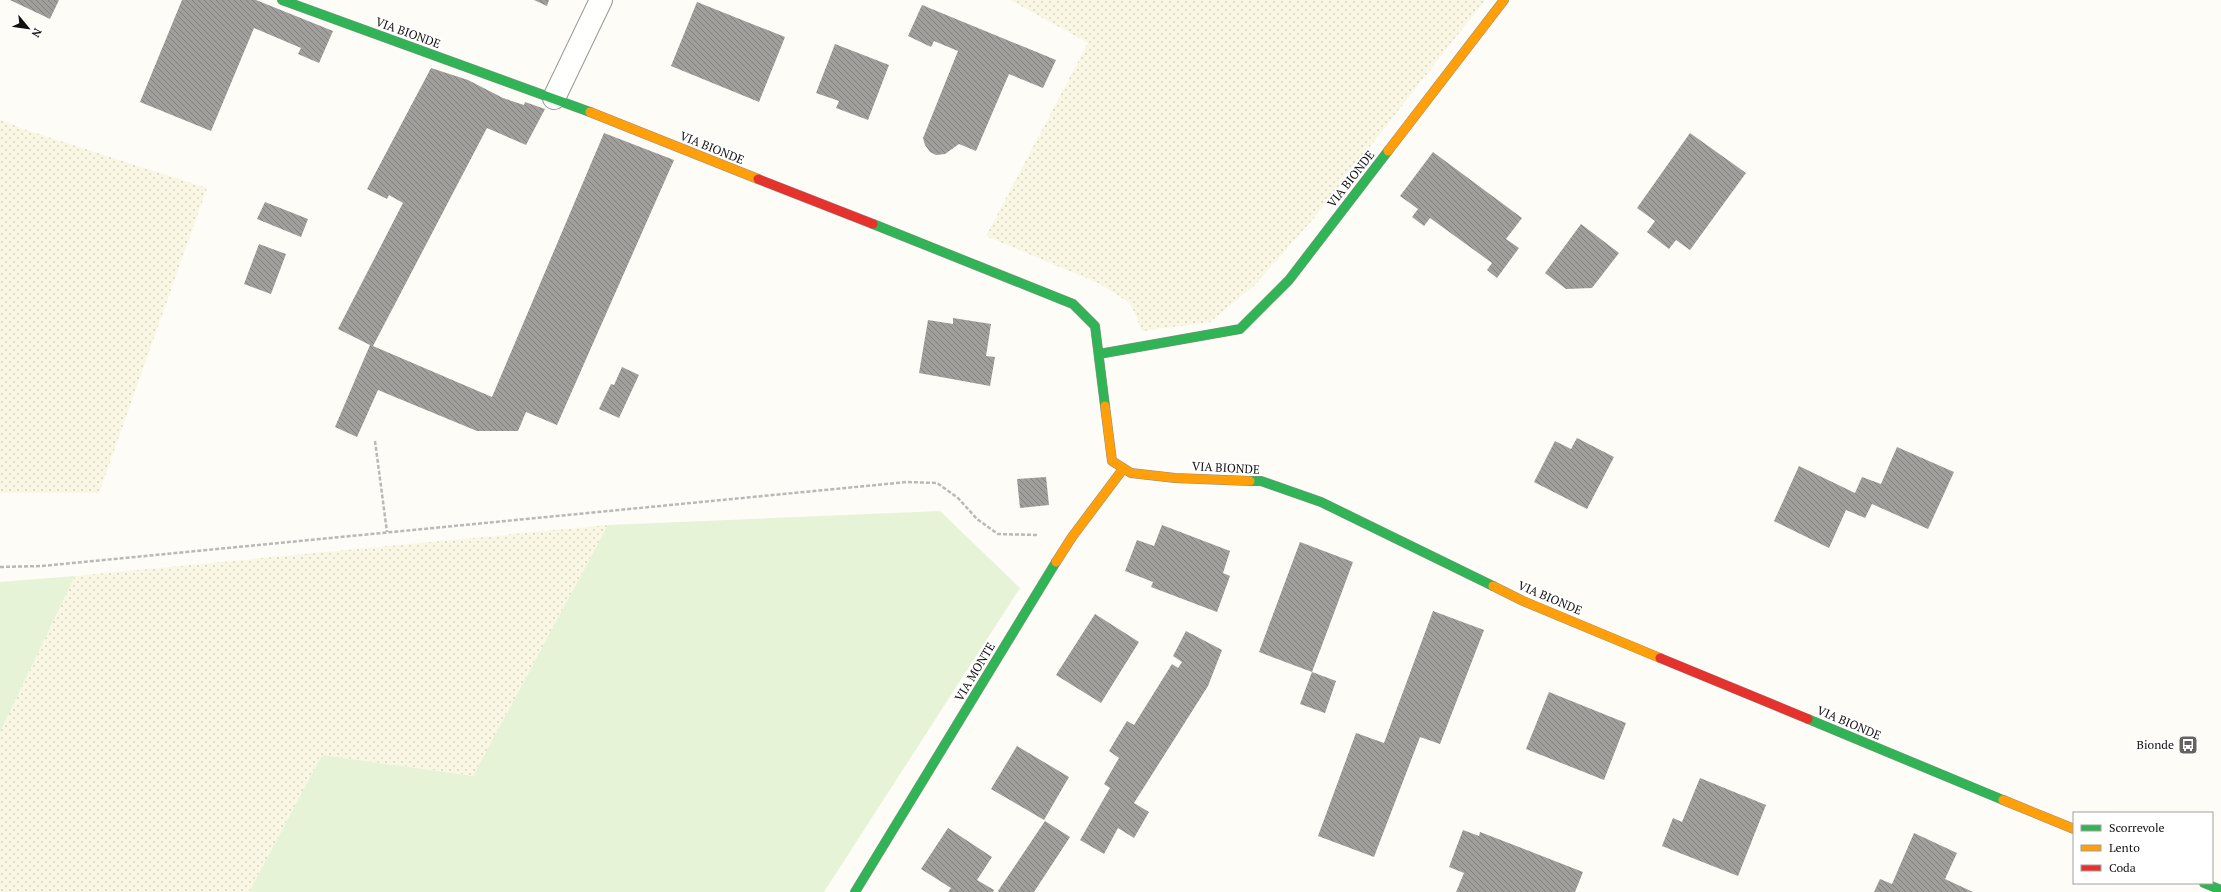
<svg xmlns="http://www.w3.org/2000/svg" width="2221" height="892" viewBox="0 0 2221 892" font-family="'PT Serif',serif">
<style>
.farmland{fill:url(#farmland-dots)}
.grass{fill:#e7f3d7}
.building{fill:url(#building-back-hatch)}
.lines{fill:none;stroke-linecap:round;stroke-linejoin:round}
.street-casing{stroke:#979795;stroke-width:24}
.fast-casing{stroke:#8e8d8b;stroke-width:10}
.slow-casing{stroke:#8e8d8b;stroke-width:10}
.jam-casing{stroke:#8e8d8b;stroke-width:10}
.path{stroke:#b9b9b8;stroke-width:2.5;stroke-dasharray:4 2;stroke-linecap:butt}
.street{stroke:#fffffe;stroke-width:22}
.fast{stroke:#30b455;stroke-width:9}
.slow{stroke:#ff9f0a;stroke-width:9}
.jam{stroke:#e5322d;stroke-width:9}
.labels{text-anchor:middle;stroke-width:4;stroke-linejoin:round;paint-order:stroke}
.street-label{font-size:12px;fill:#111;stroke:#fff}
.poi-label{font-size:12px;fill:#111;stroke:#fff;text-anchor:end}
</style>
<defs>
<pattern id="farmland-dots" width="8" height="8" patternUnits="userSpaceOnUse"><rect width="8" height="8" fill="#f9f7e4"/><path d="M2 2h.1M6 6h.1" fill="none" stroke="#d4d3c3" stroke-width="1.8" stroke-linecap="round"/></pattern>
<pattern id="building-back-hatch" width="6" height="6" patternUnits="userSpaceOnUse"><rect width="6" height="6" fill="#a19f9c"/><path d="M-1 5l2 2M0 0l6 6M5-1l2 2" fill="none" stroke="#82807e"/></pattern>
</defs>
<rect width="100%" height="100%" fill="#fdfcf7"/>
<!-- farmland -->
<path class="farmland" d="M1010 0H1485L1313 219 1255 285 1210 322 1142 331 1132 307 1127 301 1098 283 986 236 1088 43Z
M0 119 20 128 207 188 99 493H0Z
M608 525 473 776 322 755 249 892H0V732L75 576Z"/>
<!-- grass -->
<path class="grass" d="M940 511 1020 588 824 892H249L322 755 473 776 608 525Z
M75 576 0 732V582Z"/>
<!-- building -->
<path class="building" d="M10 0H59L50 19Z
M182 0H256L333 31 319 63 298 54 301 48 254 28 211 131 140 102Z
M534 0H549L547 6Z
M697 2 785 37 759 102 671 66Z
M922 5 1056 60 1043 88 1009 74 976 151 959 144 945 154 936 155 930 152 925 145 923 138 958 51 934 41 931 47 908 36Z
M835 44 889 65 868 120 836 108 839 101 816 93Z
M431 68 468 80 503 98 524 105 525 102 545 109 526 145 487 128 373 346 492 397 604 133 674 160 557 425 526 412 518 431H477L378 390 357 437 335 427 370 345 338 329 403 203 389 195 387 199 367 189Z
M1690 133 1746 173 1690 250 1676 240 1669 249 1647 232 1655 221 1637 208Z
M1433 152 1522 218 1506 239 1519 248 1497 278 1487 270 1492 263 1430 218 1424 226 1412 217 1418 209 1400 196Z
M265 202 308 219 301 237 257 219Z
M1581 224 1619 253 1592 288 1566 289 1545 273Z
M259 244 286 254 271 294 244 284Z
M953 318 991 324 986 356 995 357 990 386 919 373 928 320 953 324Z
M622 367 639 375 619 418 599 409 611 384 614 385Z
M1577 438 1614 457 1587 509 1534 482 1555 441 1571 449Z
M1897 447 1954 472 1928 529 1872 504 1865 518 1846 510 1829 548 1774 521 1799 466 1855 493 1862 477 1881 484Z
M1046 477 1049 505 1020 508 1017 479Z
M1162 525 1230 551 1223 573 1230 576 1217 612 1151 587 1153 582 1125 571 1137 540 1154 546Z
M1300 542 1353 562 1312 672 1259 652Z
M1433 611 1484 630 1440 744 1420 737 1374 857 1318 836 1356 733 1384 743Z
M1095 614 1139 642 1101 703 1056 675Z
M1186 631 1222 650 1208 686 1134 803 1149 812 1134 838 1118 828 1104 854 1080 840 1110 788 1104 784 1119 758 1109 751 1127 721 1134 725 1172 664 1178 668 1182 662 1173 656Z
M1312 672 1336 681 1325 713 1300 704Z
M1549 692 1626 723 1604 780 1526 749Z
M1017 746 1069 777 1044 820 991 789Z
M1700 778 1766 805 1738 876 1662 846 1673 818 1682 822Z
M1045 821 1070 837 1034 892H999L998 891Z
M948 828 992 857 977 880 994 890 993 892H948L951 888 921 869Z
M1463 830 1479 836 1480 832 1583 872 1575 892H1456L1464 873 1449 867Z
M1914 833 1957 853 1945 879 1973 892H1874L1880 879 1892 884Z"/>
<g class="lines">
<defs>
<path id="street" d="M554 98 601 0"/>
<path id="fast" d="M282 0 590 112
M873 224 1073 304 1095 326 1105 406
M1099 354 1240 329 1289 280 1388 151
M1250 481H1261L1321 502 1493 586
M1808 719 2003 800
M2204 883 2221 890
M855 892 1056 562"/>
<path id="slow" d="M590 112 758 179
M1388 151 1504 0
M1105 406 1112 461 1131 473 1175 478 1250 481
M1056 562 1072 537 1123 469
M1493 586 1523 601 1660 658
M2003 800 2074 829"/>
<path id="jam" d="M758 179 873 224
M1660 658 1808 719"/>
</defs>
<!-- street casing -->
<use href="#street" class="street-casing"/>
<!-- fast casing -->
<use href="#fast" class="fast-casing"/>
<!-- slow casing -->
<use href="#slow" class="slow-casing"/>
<!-- jam casing -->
<use href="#jam" class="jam-casing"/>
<!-- path -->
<path class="path" d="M375 441 387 532
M0 567 42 566 907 482 937 483 958 498 977 519 998 534 1037 535"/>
<!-- street -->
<use href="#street" class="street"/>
<!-- fast -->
<use href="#fast" class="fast"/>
<!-- slow -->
<use href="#slow" class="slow"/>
<!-- jam -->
<use href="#jam" class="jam"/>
</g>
<!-- icons -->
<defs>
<symbol id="bus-square" viewBox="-11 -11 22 22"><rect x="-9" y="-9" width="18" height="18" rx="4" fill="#646362" stroke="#fff"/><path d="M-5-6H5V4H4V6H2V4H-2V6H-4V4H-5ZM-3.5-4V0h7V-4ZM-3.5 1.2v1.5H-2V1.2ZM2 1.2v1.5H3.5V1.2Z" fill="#fff"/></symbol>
</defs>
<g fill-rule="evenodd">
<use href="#bus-square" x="2177" y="734" width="22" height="22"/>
</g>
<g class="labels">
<!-- street labels -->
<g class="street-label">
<text transform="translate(408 33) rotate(20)" y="4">VIA BIONDE</text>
<text transform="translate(712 148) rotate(22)" y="4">VIA BIONDE</text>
<text transform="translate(1351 179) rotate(-52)" y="4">VIA BIONDE</text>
<text transform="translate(1226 468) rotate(3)" y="4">VIA BIONDE</text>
<text transform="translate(1550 598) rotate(23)" y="4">VIA BIONDE</text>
<text transform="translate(975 672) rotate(-59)" y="4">VIA MONTE</text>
<text transform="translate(1849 723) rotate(23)" y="4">VIA BIONDE</text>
</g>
<!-- poi labels -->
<g class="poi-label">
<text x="2174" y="749">Bionde</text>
</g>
</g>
<!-- legend -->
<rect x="2073" y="812" width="140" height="72" fill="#ffffff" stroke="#a0a0a0"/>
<rect x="2081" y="825" width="20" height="6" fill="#30b455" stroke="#a0a0a0"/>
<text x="2109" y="832" font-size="12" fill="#111111">Scorrevole</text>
<rect x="2081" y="845" width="20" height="6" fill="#ff9f0a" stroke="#a0a0a0"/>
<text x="2109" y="852" font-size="12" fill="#111111">Lento</text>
<rect x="2081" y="865" width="20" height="6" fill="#e5322d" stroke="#a0a0a0"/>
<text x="2109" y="872" font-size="12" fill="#111111">Coda</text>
<!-- north arrow -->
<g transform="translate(28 28) rotate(119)" stroke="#ffffff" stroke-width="3" paint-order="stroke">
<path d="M0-3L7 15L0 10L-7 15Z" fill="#111111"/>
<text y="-6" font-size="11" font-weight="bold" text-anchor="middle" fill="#111111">N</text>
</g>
</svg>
